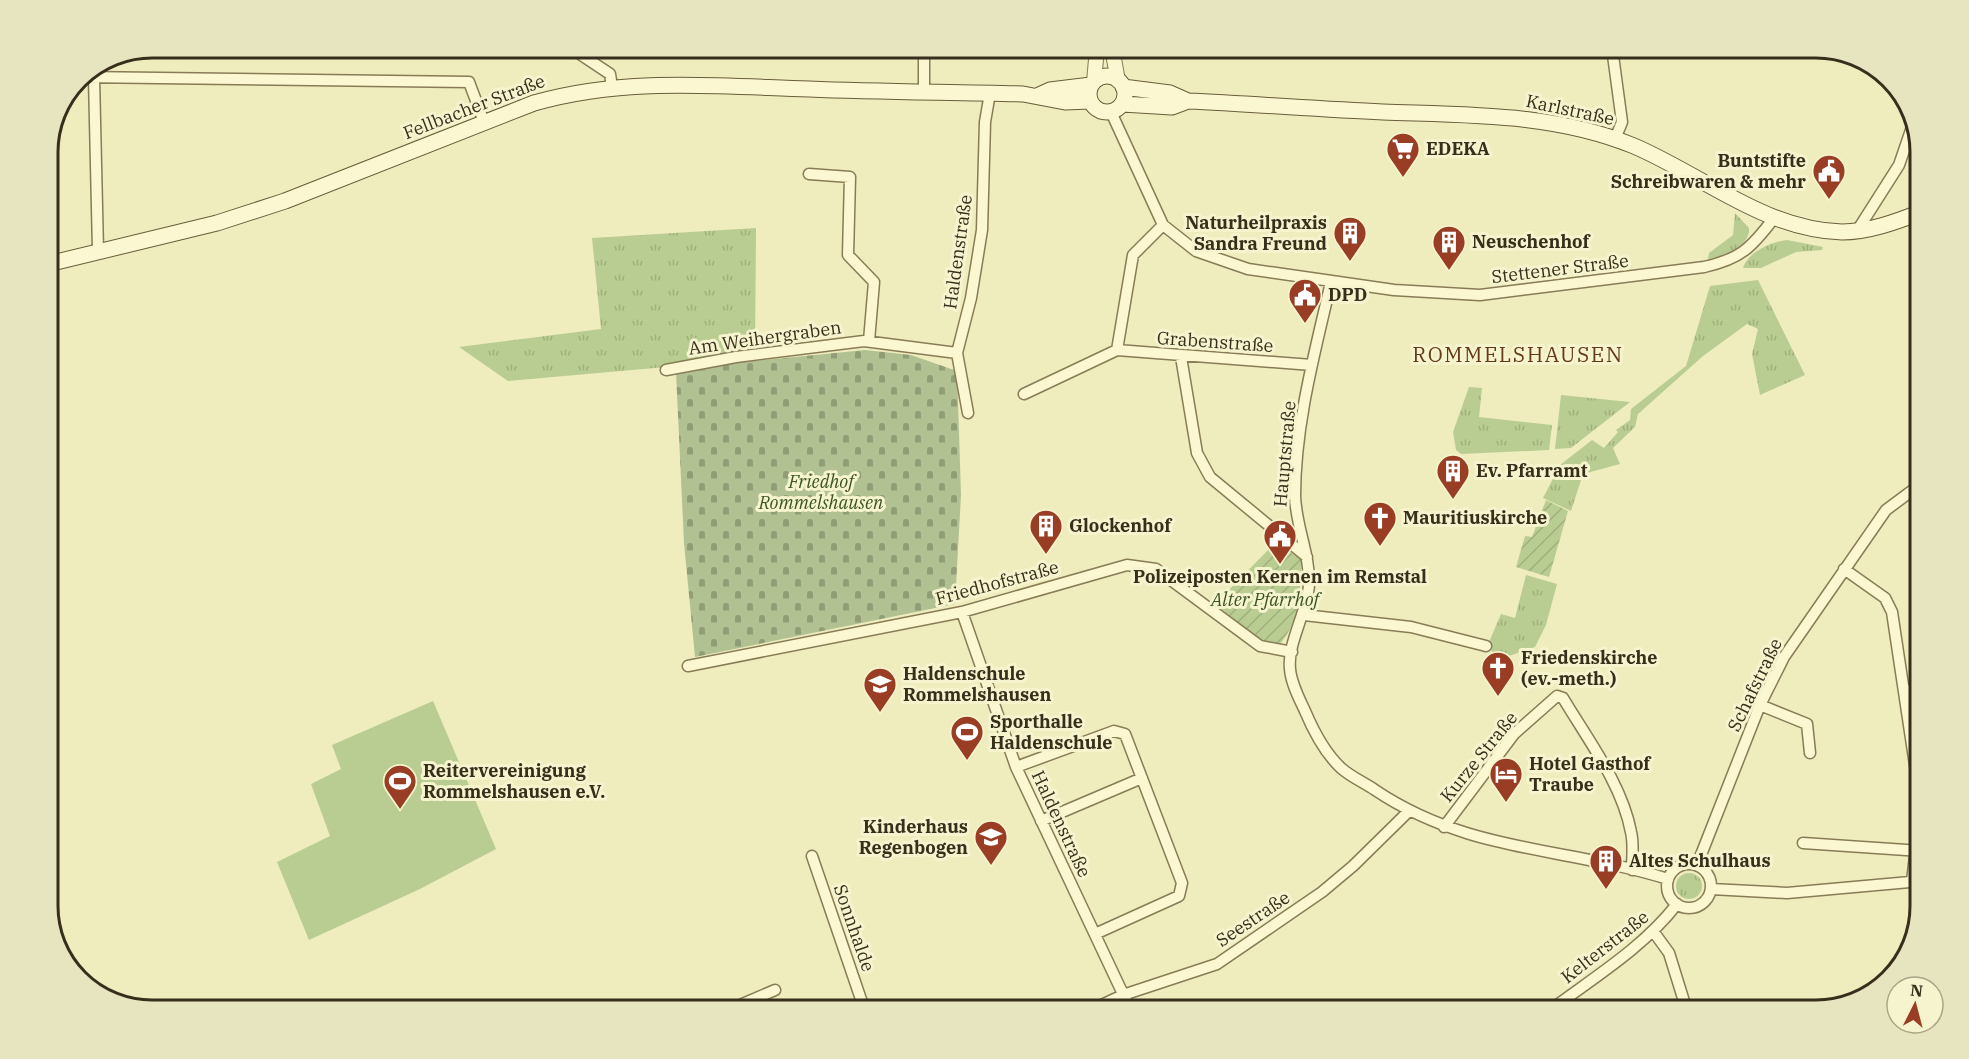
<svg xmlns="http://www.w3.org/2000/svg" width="1969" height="1059" viewBox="0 0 1969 1059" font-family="'IBM Plex Serif',serif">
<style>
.grass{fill:url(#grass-tufts)}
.cemetery{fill:url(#cemetery-stones)}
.garden{fill:url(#garden-furrows)}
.pitch{fill:#b9cd92}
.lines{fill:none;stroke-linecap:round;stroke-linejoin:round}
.minor-casing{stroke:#887c56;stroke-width:13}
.tertiary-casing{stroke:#887c56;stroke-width:16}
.secondary-casing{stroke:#695d3a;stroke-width:17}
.minor{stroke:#faf7d1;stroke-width:10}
.tertiary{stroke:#faf7d1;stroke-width:14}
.secondary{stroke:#faf7d1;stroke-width:15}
.labels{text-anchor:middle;stroke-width:6;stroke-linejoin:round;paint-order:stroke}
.street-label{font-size:18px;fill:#372f1b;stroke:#f6f4ce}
.poi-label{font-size:18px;font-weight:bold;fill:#372f1b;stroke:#f6f4ce;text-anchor:start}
.park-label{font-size:18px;font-style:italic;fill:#3b5421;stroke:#f6f4ce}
.quarter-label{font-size:21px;letter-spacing:1.5px;fill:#653a19;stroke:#f6f4ce}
.rim{fill:none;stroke:#372f1b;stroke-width:3}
</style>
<defs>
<pattern id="grass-tufts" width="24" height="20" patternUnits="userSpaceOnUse" patternTransform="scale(1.5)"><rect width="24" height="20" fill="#b9cd92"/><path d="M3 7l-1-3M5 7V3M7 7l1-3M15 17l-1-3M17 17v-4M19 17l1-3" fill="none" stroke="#a0b07d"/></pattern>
<pattern id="cemetery-stones" width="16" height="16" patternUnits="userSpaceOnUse" patternTransform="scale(1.5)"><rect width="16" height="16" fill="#b1c192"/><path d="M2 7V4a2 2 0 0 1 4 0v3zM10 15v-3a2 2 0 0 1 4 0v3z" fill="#919d76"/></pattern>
<pattern id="garden-furrows" width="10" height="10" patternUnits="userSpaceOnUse" patternTransform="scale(1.5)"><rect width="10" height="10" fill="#b9cd92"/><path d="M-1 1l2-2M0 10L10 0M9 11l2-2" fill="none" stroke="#a0b07d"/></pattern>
</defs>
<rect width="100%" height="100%" fill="#efecbe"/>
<!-- grass -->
<path class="grass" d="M1735 213 1749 228C1750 248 1724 256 1708 259L1709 253 1733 235Z
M756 228 755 352 666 367 508 381 459 347 601 329 592 238Z
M1787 240 1823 247 1822 250 1796 252 1761 268H1743C1748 252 1771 242 1787 240Z
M1758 280 1805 375 1760 395 1752 354 1758 329 1747 324 1703 356 1638 414 1635 427 1613 448 1620 464 1583 474 1571 511 1543 498 1560 465 1592 440 1604 448 1618 432 1616 430 1630 420 1631 409 1686 366 1710 286Z
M1469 387 1482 388 1479 417 1552 425 1549 450 1461 454 1456 450 1453 432Z
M1561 395 1630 402 1571 448 1555 449Z
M1526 575 1557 584 1546 625 1535 647 1506 657 1492 652 1489 642 1501 614 1515 618Z
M1676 886a13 13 0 1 1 26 0a13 13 0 1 1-26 0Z"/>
<!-- cemetery -->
<path class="cemetery" d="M865 350 911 355 957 371 961 495 955 604 695 657 684 543 676 372 754 359 755 361Z"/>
<!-- garden -->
<path class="garden" d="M1546 500 1568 511 1549 577 1516 567 1525 536 1532 537Z
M1276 542 1301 560C1301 589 1300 621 1280 644L1262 641 1215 604Z"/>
<!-- pitch -->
<path class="pitch" d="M433 701 496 849 420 889 309 940 277 862 330 836 311 784 341 769 332 745Z"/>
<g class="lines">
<defs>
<path id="minor" d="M571 48 610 74 612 87
M1612 48 1622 122 1615 139
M81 77 469 82 484 122
M94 78 98 251
M924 93V48
M1111 112 1163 225 1196 251 1248 269 1394 290 1480 295 1704 267C1741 259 1752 247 1774 218
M809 174 850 177 848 255 874 282 869 341
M1857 231 1899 165 1913 124
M1331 282C1315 352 1295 424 1295 496 1296 527 1310 554 1309 585 1307 612 1287 644 1290 669 1291 683 1299 698 1305 711 1313 730 1326 754 1341 768 1351 777 1365 783 1375 790 1469 853 1565 847 1668 879
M1117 350 1312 365
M1181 357 1197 453 1210 477 1307 557
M666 370 736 357 864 341 957 353
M1024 394 1117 350 1133 255 1163 225
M968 413 957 353 971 298 982 230 985 122 990 93
M1844 569 1885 598 1892 612 1921 805 1912 881
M962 612 1016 767 1131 1011
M1304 615 1411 627 1486 646
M688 666 962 612 1127 565 1156 569 1260 646 1292 652
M1905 691 1921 689
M1760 705 1807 724 1810 753
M1016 767 1114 731 1125 734 1182 883 1179 896 1095 934
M1041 821 1142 778
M1444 827 1514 734 1557 696 1563 698C1588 740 1622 784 1631 832 1634 844 1632 858 1632 870
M1803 843 1921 851
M812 856 865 1011
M1667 886a22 22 0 1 1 44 0a22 22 0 1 1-44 0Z
M1697 865 1760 705 1784 657 1886 510 1921 484
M1711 889 1787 893 1921 881
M1653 931 1669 953 1687 1011
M740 1005 775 990
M601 1010V1011
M723 1011 740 1005 742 1011
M1089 1011 1123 995 1217 964 1322 892 1353 866 1409 811
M1549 1011C1593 978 1643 948 1677 904"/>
<path id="tertiary" d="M1112 48 1118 81
M1094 82 1097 48"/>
<path id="secondary" d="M1089 94a18 18 0 1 1 36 0a18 18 0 1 1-36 0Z
M1123 87 1170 93 1188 101C1253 104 1318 109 1383 112 1467 115 1554 113 1634 146 1702 175 1765 230 1842 232 1868 232 1896 222 1921 212
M1039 95 1050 90 1091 85
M1122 104 1172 107 1188 101
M48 264 217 223 285 201 534 103C624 77 717 86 809 89 880 92 951 92 1023 94L1065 102 1090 101"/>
</defs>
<!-- minor casing -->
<use href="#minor" class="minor-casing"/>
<!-- tertiary casing -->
<use href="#tertiary" class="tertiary-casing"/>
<!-- secondary casing -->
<use href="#secondary" class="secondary-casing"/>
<!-- minor -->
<use href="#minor" class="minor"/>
<!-- tertiary -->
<use href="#tertiary" class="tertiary"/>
<!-- secondary -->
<use href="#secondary" class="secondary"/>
</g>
<!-- icons -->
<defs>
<symbol id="supermarket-pin" viewBox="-11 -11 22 30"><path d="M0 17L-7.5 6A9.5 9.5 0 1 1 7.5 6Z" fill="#993e24" stroke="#f6f4ce"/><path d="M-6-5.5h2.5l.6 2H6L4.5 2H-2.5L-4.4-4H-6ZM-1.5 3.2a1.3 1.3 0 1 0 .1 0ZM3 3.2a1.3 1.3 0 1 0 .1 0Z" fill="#fff"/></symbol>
<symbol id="civic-pin" viewBox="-11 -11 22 30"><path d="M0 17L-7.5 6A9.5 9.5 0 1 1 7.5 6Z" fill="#993e24" stroke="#f6f4ce"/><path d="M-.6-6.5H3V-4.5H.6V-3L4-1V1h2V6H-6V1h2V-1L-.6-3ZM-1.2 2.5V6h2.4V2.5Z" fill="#fff"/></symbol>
<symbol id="building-pin" viewBox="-11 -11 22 30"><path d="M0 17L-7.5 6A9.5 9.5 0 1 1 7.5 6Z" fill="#993e24" stroke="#f6f4ce"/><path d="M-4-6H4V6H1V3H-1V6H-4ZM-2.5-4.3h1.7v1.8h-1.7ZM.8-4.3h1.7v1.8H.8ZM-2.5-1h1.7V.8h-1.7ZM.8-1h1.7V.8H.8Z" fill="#fff"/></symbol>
<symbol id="church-pin" viewBox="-11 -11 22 30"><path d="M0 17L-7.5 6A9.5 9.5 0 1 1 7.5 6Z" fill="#993e24" stroke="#f6f4ce"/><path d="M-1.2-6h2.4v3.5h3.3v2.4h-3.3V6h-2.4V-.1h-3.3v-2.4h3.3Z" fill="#fff"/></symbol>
<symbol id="school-pin" viewBox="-11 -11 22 30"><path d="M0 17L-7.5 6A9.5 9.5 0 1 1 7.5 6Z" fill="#993e24" stroke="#f6f4ce"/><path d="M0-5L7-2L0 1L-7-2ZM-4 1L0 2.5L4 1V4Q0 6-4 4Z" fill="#fff"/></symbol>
<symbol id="stadium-pin" viewBox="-11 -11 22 30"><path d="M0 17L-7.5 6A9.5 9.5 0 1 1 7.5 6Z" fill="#993e24" stroke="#f6f4ce"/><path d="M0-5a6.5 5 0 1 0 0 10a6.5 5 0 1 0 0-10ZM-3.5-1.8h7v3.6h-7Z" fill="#fff"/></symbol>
<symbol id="hotel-pin" viewBox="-11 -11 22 30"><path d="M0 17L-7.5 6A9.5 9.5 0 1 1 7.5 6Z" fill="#993e24" stroke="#f6f4ce"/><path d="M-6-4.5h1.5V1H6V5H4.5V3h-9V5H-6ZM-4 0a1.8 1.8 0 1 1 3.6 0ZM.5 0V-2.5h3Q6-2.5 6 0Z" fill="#fff"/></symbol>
</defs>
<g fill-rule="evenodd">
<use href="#supermarket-pin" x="1384" y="130" width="38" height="52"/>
<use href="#civic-pin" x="1810" y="152" width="38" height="52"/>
<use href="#building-pin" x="1331" y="214" width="38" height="52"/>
<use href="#building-pin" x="1430" y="223" width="38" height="52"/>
<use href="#civic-pin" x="1286" y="276" width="38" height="52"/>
<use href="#building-pin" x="1434" y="452" width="38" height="52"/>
<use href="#church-pin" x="1361" y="499" width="38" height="52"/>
<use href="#building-pin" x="1027" y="507" width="38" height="52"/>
<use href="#civic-pin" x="1261" y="517" width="38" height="52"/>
<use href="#church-pin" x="1479" y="649" width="38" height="52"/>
<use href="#school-pin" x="861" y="665" width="38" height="52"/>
<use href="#stadium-pin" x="948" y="713" width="38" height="52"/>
<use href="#hotel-pin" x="1487" y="755" width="38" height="52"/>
<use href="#stadium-pin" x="381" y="762" width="38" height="52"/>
<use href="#school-pin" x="972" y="818" width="38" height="52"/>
<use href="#building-pin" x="1587" y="842" width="38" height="52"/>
</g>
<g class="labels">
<!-- street labels -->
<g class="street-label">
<text transform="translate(474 107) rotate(-21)" y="6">Fellbacher Straße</text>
<text transform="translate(1570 110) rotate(12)" y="6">Karlstraße</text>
<text transform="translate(958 252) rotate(-82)" y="6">Haldenstraße</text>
<text transform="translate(1560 269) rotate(-7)" y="6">Stettener Straße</text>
<text transform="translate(765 338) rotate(-8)" y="6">Am Weihergraben</text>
<text transform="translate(1215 342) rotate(4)" y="6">Grabenstraße</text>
<text transform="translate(1285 454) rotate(-85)" y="6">Hauptstraße</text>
<text transform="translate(997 583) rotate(-15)" y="6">Friedhofstraße</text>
<text transform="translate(1755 685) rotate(-64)" y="6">Schafstraße</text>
<text transform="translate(1479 757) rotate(-51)" y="6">Kurze Straße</text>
<text transform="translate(1061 824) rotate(65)" y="6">Haldenstraße</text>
<text transform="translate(1253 919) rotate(-34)" y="6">Seestraße</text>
<text transform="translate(854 928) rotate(71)" y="6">Sonnhalde</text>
<text transform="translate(1605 947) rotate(-38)" y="6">Kelterstraße</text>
</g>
<!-- poi labels -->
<g class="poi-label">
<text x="1426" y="155">EDEKA</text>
<text x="1806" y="167" text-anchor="end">Buntstifte<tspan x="1806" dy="21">Schreibwaren &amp; mehr</tspan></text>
<text x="1327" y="229" text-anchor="end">Naturheilpraxis<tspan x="1327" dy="21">Sandra Freund</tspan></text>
<text x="1472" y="248">Neuschenhof</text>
<text x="1328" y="301">DPD</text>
<text x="1476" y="477">Ev. Pfarramt</text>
<text x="1403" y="524">Mauritiuskirche</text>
<text x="1069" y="532">Glockenhof</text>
<text x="1280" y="583" text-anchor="middle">Polizeiposten Kernen im Remstal</text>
<text x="1521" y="664">Friedenskirche<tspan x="1521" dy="21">(ev.-meth.)</tspan></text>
<text x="903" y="680">Haldenschule<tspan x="903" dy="21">Rommelshausen</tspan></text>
<text x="990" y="728">Sporthalle<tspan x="990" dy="21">Haldenschule</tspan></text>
<text x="1529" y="770">Hotel Gasthof<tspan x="1529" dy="21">Traube</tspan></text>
<text x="423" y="777">Reitervereinigung<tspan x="423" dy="21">Rommelshausen e.V.</tspan></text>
<text x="968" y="833" text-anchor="end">Kinderhaus<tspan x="968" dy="21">Regenbogen</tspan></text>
<text x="1629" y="867">Altes Schulhaus</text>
</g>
<!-- park labels -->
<g class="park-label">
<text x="821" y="488">Friedhof<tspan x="821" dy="21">Rommelshausen</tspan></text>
<text x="1265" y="606">Alter Pfarrhof</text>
</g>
<!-- quarter labels -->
<g class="quarter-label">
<text x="1518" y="362">ROMMELSHAUSEN</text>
</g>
</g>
<!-- crop -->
<path d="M0 0H1969V1059H0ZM152 58H1816A94 94 0 0 1 1910 152V906A94 94 0 0 1 1816 1000H152A94 94 0 0 1 58 906V152A94 94 0 0 1 152 58Z" fill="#e7e4c0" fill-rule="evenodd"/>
<path class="rim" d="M152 58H1816A94 94 0 0 1 1910 152V906A94 94 0 0 1 1816 1000H152A94 94 0 0 1 58 906V152A94 94 0 0 1 152 58Z"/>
<!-- north arrow -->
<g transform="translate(1915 1005) rotate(6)"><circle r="28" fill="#f6f4ce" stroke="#aaa586" stroke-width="1.5"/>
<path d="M0-4.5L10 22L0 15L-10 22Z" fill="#993e24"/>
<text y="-9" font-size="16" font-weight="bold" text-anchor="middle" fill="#372f1b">N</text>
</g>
</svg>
